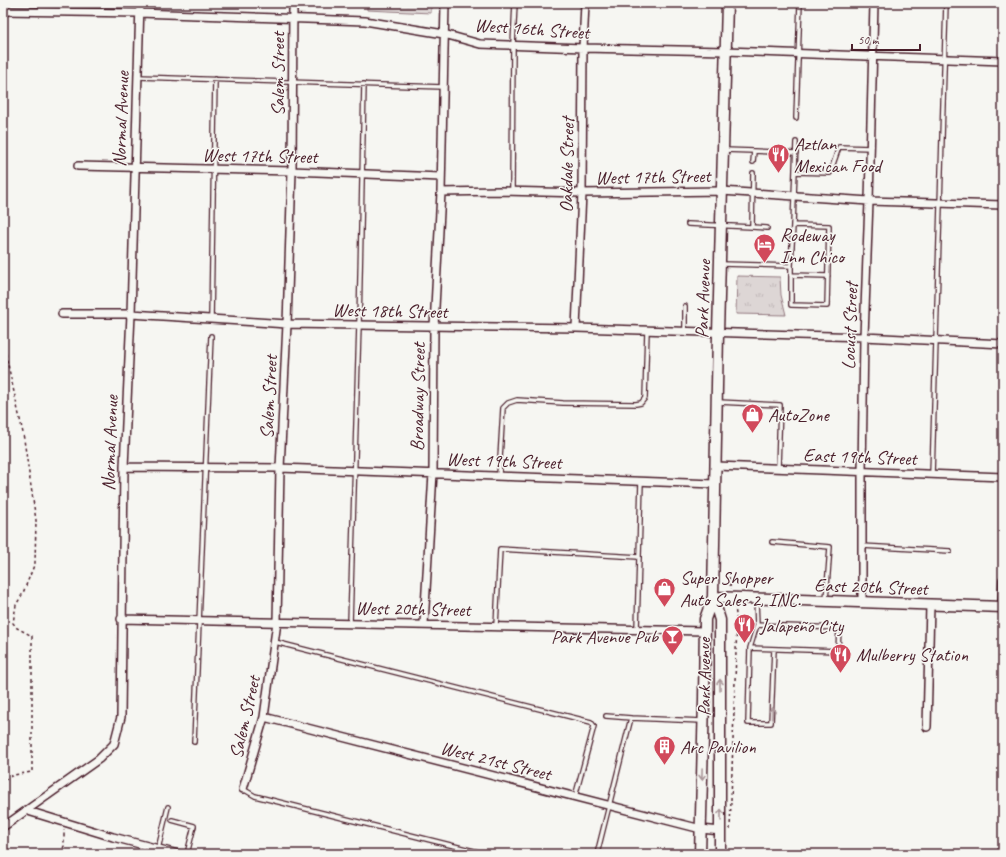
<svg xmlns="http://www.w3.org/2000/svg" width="1006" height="857" viewBox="0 0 1006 857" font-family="Caveat,sans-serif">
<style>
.grass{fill:url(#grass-tufts);stroke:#947a80}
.forest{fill:url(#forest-crowns);stroke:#947a80}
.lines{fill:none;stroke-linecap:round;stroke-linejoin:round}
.lane-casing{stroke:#4a1f2b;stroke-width:6}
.street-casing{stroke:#4a1f2b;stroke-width:10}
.secondary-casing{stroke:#4a1f2b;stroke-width:13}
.path{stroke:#4a1f2b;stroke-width:1.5;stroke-dasharray:3 3;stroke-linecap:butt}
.lane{stroke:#f6f6f2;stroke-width:3.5}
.street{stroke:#f6f6f2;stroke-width:7}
.secondary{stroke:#f6f6f2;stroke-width:10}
.oneway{stroke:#a99598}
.labels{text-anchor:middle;stroke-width:3;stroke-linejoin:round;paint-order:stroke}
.street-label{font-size:19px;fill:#4a1f2b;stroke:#f6f6f2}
.poi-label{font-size:19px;fill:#4a1f2b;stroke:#f6f6f2;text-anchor:start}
</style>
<defs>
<pattern id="grass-tufts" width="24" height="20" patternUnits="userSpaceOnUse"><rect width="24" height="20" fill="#ddd6d5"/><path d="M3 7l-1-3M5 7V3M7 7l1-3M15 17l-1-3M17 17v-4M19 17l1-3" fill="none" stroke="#bfb7b7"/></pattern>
<pattern id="forest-crowns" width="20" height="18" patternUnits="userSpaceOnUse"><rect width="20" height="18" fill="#ddd6d5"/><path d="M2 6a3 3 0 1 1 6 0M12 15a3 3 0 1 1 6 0" fill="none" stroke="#bfb7b7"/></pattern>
</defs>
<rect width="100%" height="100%" fill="#f6f6f2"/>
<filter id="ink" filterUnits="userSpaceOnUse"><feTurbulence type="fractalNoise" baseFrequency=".025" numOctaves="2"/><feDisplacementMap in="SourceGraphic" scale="8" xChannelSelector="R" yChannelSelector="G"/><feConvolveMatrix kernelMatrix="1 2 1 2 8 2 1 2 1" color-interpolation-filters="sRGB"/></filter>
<g filter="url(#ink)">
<!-- grass -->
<path class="grass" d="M737 276 780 277 781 295 786 315 736 314Z"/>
<!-- forest -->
<path class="forest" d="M367 3H431V13L367 10Z"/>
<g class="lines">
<defs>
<path id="lane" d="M138 77 443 87
M796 118 800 3
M724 150 754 151 753 162
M754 151 796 153
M795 172 830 173 839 147 870 148
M512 191 513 45 515 3
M688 224 752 227 753 173
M752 227 767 228
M721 264 791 266V305L827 306 829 226 793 225 796 142
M791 266 793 225
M791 275 828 276
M685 306V331
M211 319 215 79
M718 402 780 405 778 468
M499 475 503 408 508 403 517 400 563 403 636 404 641 403 645 398 647 331
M932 475 946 3
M772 542 830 547 826 600
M862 546 950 551
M756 600 757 625 750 648 838 651 839 628 757 625
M350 623 359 325 364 84
M496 626 500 549 639 557 641 481
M637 629 639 557
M275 642 591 722 594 726 575 797
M750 648 748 723H771L774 649
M606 716 631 718
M194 742 211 336
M243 789 255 796 486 854
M172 820 194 826 187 854
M158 849 168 807
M597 854 631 718 702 721"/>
<path id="street" d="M3 11 139 13 365 21 444 34 480 44 583 48 726 51 1003 61
M78 166 292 171 441 177
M441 192 500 191 582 193 722 191 869 201 1003 205
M62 314H131L287 324 576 328 864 337 1003 344
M576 328 582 193 583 48 585 3
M716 466 1003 477
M124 467 280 468 715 484
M862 603V472L864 337 869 201 874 3
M1002 607 1003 580
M121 619 704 631
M424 624 433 473 434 327 441 192 445 3
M264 717 701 829 721 831
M927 727 930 605
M243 789 264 717 277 622 280 468 287 324 292 171 293 3
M28 811 113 837 178 854
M3 827 99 759 114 744 121 717 124 467 131 314 140 3"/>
<path id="secondary" d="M713 597 1003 607
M700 854 704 700 705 619 713 597
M720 854V620L713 597 718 333 727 3"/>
</defs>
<!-- lane casing -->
<use href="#lane" class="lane-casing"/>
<!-- street casing -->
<use href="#street" class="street-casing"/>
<!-- secondary casing -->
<use href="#secondary" class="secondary-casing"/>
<!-- path -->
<path class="path" d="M3 342 23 433 36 520 35 563 23 593 16 605 13 623 17 628 32 636V772L13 775 3 781
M729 577 731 589
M730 830 737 622 735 607
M61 854 64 846V830"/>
<!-- lane -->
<use href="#lane" class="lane"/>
<!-- street -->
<use href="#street" class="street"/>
<!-- secondary -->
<use href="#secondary" class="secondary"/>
</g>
<!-- one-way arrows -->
<defs><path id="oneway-shaft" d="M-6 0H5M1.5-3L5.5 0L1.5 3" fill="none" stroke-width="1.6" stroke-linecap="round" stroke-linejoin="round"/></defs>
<g class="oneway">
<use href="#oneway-shaft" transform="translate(720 685) rotate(-90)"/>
<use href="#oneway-shaft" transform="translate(772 713) rotate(-88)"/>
<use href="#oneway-shaft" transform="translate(702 774) rotate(91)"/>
<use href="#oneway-shaft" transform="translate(721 815) rotate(-90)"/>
</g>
</g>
<!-- icons -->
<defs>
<symbol id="restaurant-pin" viewBox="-11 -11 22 30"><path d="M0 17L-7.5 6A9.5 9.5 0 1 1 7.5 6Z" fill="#d1495b" stroke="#f6f6f2"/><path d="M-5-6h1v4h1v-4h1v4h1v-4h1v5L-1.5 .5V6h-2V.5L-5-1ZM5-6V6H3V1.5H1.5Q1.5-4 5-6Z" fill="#fff"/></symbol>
<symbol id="hotel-pin" viewBox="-11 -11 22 30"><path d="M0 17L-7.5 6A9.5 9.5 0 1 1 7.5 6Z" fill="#d1495b" stroke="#f6f6f2"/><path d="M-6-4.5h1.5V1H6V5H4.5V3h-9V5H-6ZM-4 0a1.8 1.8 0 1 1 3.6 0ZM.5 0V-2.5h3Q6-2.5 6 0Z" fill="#fff"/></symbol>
<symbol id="shop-pin" viewBox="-11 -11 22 30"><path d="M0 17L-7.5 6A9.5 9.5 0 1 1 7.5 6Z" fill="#d1495b" stroke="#f6f6f2"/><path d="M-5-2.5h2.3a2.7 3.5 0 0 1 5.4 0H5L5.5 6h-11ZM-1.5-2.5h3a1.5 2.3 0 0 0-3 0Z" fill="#fff"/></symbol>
<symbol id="bar-pin" viewBox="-11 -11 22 30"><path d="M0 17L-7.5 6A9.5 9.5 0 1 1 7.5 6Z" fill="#d1495b" stroke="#f6f6f2"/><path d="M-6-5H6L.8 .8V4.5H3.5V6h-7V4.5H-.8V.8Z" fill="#fff"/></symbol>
<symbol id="building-pin" viewBox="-11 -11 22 30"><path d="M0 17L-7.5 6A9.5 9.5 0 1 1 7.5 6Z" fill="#d1495b" stroke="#f6f6f2"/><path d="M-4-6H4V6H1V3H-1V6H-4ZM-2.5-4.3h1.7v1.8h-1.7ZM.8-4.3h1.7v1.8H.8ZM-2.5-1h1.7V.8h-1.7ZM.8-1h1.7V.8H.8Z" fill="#fff"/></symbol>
</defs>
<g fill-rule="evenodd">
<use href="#restaurant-pin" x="766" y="142" width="25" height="34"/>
<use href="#hotel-pin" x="752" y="232" width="25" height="34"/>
<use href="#shop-pin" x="740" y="402" width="25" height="34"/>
<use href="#shop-pin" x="652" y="576" width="25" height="34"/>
<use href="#restaurant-pin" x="732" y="612" width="25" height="34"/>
<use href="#bar-pin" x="660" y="624" width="25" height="34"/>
<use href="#restaurant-pin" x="828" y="642" width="25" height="34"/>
<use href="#building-pin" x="652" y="734" width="25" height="34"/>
</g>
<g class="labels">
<!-- street labels -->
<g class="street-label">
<text transform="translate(532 28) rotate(4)" y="7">West 16th Street</text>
<text transform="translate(277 74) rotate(-90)" y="7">Salem Street</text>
<text transform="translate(120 119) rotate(-88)" y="7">Normal Avenue</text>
<text transform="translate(260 155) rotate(1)" y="7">West 17th Street</text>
<text transform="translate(566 165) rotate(-89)" y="7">Oakdale Street</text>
<text transform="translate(653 176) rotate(-1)" y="7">West 17th Street</text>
<text transform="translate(702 299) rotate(-88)" y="7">Park Avenue</text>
<text transform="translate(390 310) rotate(1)" y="7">West 18th Street</text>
<text transform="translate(849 326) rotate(-88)" y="7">Locust Street</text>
<text transform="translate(268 397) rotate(-87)" y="7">Salem Street</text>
<text transform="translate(417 397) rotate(-89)" y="7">Broadway Street</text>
<text transform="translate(109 443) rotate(-88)" y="7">Normal Avenue</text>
<text transform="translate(860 456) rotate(2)" y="7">East 19th Street</text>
<text transform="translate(504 460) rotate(2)" y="7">West 19th Street</text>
<text transform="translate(871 586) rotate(2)" y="7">East 20th Street</text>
<text transform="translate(413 608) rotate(1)" y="7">West 20th Street</text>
<text transform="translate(703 677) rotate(-90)" y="7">Park Avenue</text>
<text transform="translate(244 717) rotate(-77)" y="7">Salem Street</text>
<text transform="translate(496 760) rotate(14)" y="7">West 21st Street</text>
</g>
<!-- poi labels -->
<g class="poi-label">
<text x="794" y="150">Aztlan<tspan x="794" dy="22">Mexican Food</tspan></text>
<text x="780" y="241">Rodeway<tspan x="780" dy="22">Inn Chico</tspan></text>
<text x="768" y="421">AutoZone</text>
<text x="680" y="584">Super Shopper<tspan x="680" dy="22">Auto Sales 2, INC.</tspan></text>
<text x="760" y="632">Jalapeño City</text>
<text x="658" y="643" text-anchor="end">Park Avenue Pub</text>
<text x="856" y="661">Mulberry Station</text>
<text x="680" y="753">Arc Pavilion</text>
</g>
</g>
<!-- margin -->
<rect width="1006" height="857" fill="none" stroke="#f6f6f2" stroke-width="16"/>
<rect x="8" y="8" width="990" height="841" fill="none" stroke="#4a1f2b" stroke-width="1.5" filter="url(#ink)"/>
<!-- scale -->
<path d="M852 44v6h68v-6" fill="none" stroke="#4a1f2b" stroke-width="2"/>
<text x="858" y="44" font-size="12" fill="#4a1f2b" stroke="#f6f6f2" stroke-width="3" paint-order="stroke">50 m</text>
</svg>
